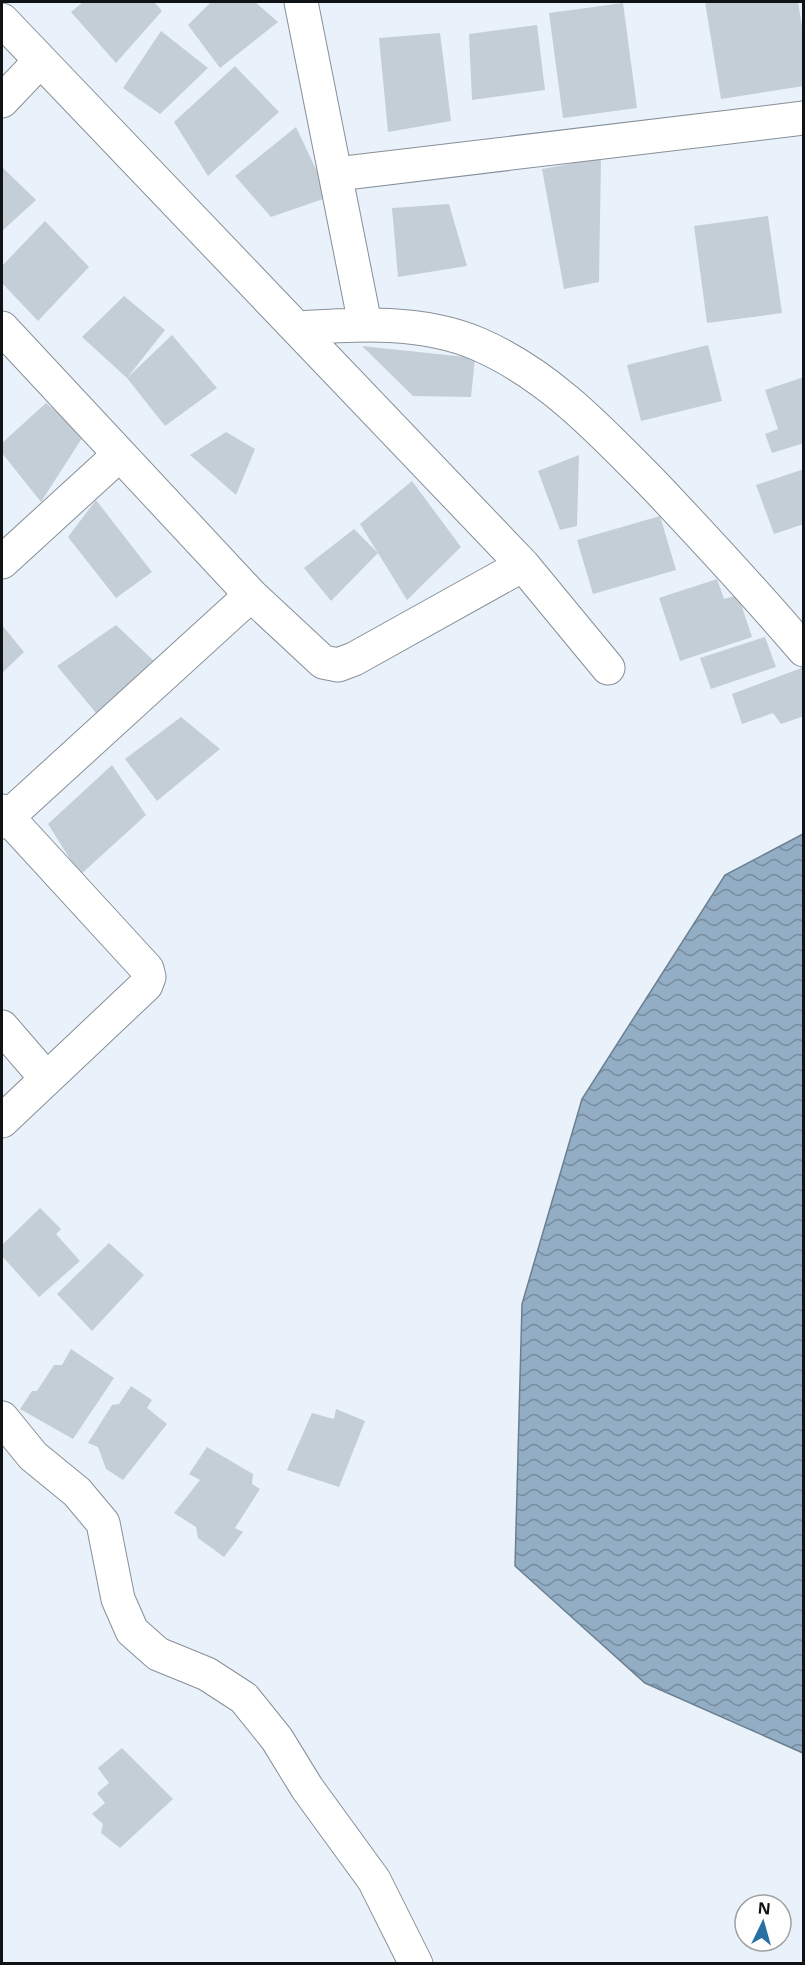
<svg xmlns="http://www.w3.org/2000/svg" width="805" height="1965" viewBox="0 0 805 1965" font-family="'Noto Sans',sans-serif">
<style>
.water{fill:url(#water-waves);stroke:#6b7f90;stroke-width:1.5}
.building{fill:#c4ced6}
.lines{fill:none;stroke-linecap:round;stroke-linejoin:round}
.street-casing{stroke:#879098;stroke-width:35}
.street{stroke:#fff;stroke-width:33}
</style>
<defs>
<pattern id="water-waves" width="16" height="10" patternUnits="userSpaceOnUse" patternTransform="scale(1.5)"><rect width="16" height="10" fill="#92adc4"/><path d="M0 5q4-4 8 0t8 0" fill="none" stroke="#768c9e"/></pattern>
</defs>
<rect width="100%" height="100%" fill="#e9f2fb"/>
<!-- water -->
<path class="water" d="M803 834V1753L645 1683 515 1566 522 1304 582 1099 725 875Z"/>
<!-- building -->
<path class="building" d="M83 2H154L162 11 116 63 71 12Z
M211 2H255L278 22 220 68 188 25Z
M705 2H798L804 38V86L721 99Z
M623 3 637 108 563 118 549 13Z
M537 25 545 90 472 100 469 34Z
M161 31 208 68 160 114 123 88Z
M440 33 451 121 388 132 379 38Z
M235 66 279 112 208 176 174 122Z
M296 127 329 197 271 217 235 176Z
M601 158 599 282 564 289 542 169Z
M2 167 36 200 2 231Z
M449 204 467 266 398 277 392 208Z
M768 216 782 313 707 323 694 226Z
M45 221 89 267 38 321 2 283V266Z
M124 296 165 330 127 378 82 337Z
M172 335 217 388 165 426 127 378Z
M708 345 722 401 641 421 627 365Z
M362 346 475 358 471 397 413 396Z
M804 377V443L772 453 765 434 778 429 765 390Z
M46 403 84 435 41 502 2 453V443Z
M226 432 255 449 236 495 190 455Z
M579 455 577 526 560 530 538 471Z
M804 469V524L774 534 756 485Z
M412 481 461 547 407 600 360 524Z
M96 500 152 572 116 598 68 537Z
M660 516 676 570 593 594 577 540Z
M354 529 378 553 331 601 304 568Z
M717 579 724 599 738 595 752 637 680 661 659 598Z
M2 625 24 652 2 673Z
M116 625 154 661 96 713 57 666Z
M765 637 776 667 711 689 700 658Z
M804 667V716L781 724 773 713 742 724 732 694Z
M181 717 220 749 157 801 125 759Z
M112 765 146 815 80 875 48 824Z
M40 1208 61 1229 56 1234 80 1261 39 1297 2 1256V1245Z
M109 1243 144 1275 92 1331 57 1294Z
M71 1349 114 1378 73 1439 20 1409 32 1391H37L54 1365H62Z
M131 1386 152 1400 147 1408 167 1424 123 1480 106 1469 98 1447 88 1443 112 1405 119 1404Z
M336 1409 365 1421 339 1487 287 1470 312 1413 334 1419Z
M207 1447 253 1474 252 1484 260 1489 235 1528 243 1532 224 1557 198 1538 196 1527 174 1513 200 1480 189 1474Z
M122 1748 173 1799 120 1848 101 1833 103 1824 92 1814 105 1803 97 1793 109 1783 98 1768Z"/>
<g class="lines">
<defs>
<path id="street" d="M301 2 365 324
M2 20 523 565 608 668
M2 101 40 61
M337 174 804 118
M2 328 251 595 323 662 338 665 354 659 523 565
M299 328C358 324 422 320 478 344 550 375 603 433 657 488 707 541 756 594 804 650
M2 562 118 456
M2 811 147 969 149 977 146 985 2 1121
M2 822 251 595
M2 1027 46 1078
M2 1418 33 1456 77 1492 103 1523 118 1599 132 1631 158 1654 207 1674 244 1698 277 1739 307 1788 374 1880 416 1964"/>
</defs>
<!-- street casing -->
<use href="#street" class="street-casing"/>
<!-- street -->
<use href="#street" class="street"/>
</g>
<!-- border -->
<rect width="805" height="1965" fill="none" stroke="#101316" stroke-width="6"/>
<!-- north arrow -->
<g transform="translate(763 1923) rotate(5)"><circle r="28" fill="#fefefe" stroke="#9fa0a1" stroke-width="1.5"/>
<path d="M0-4.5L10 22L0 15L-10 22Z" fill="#286fa4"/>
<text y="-9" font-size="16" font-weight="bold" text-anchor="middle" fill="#101316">N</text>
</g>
</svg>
